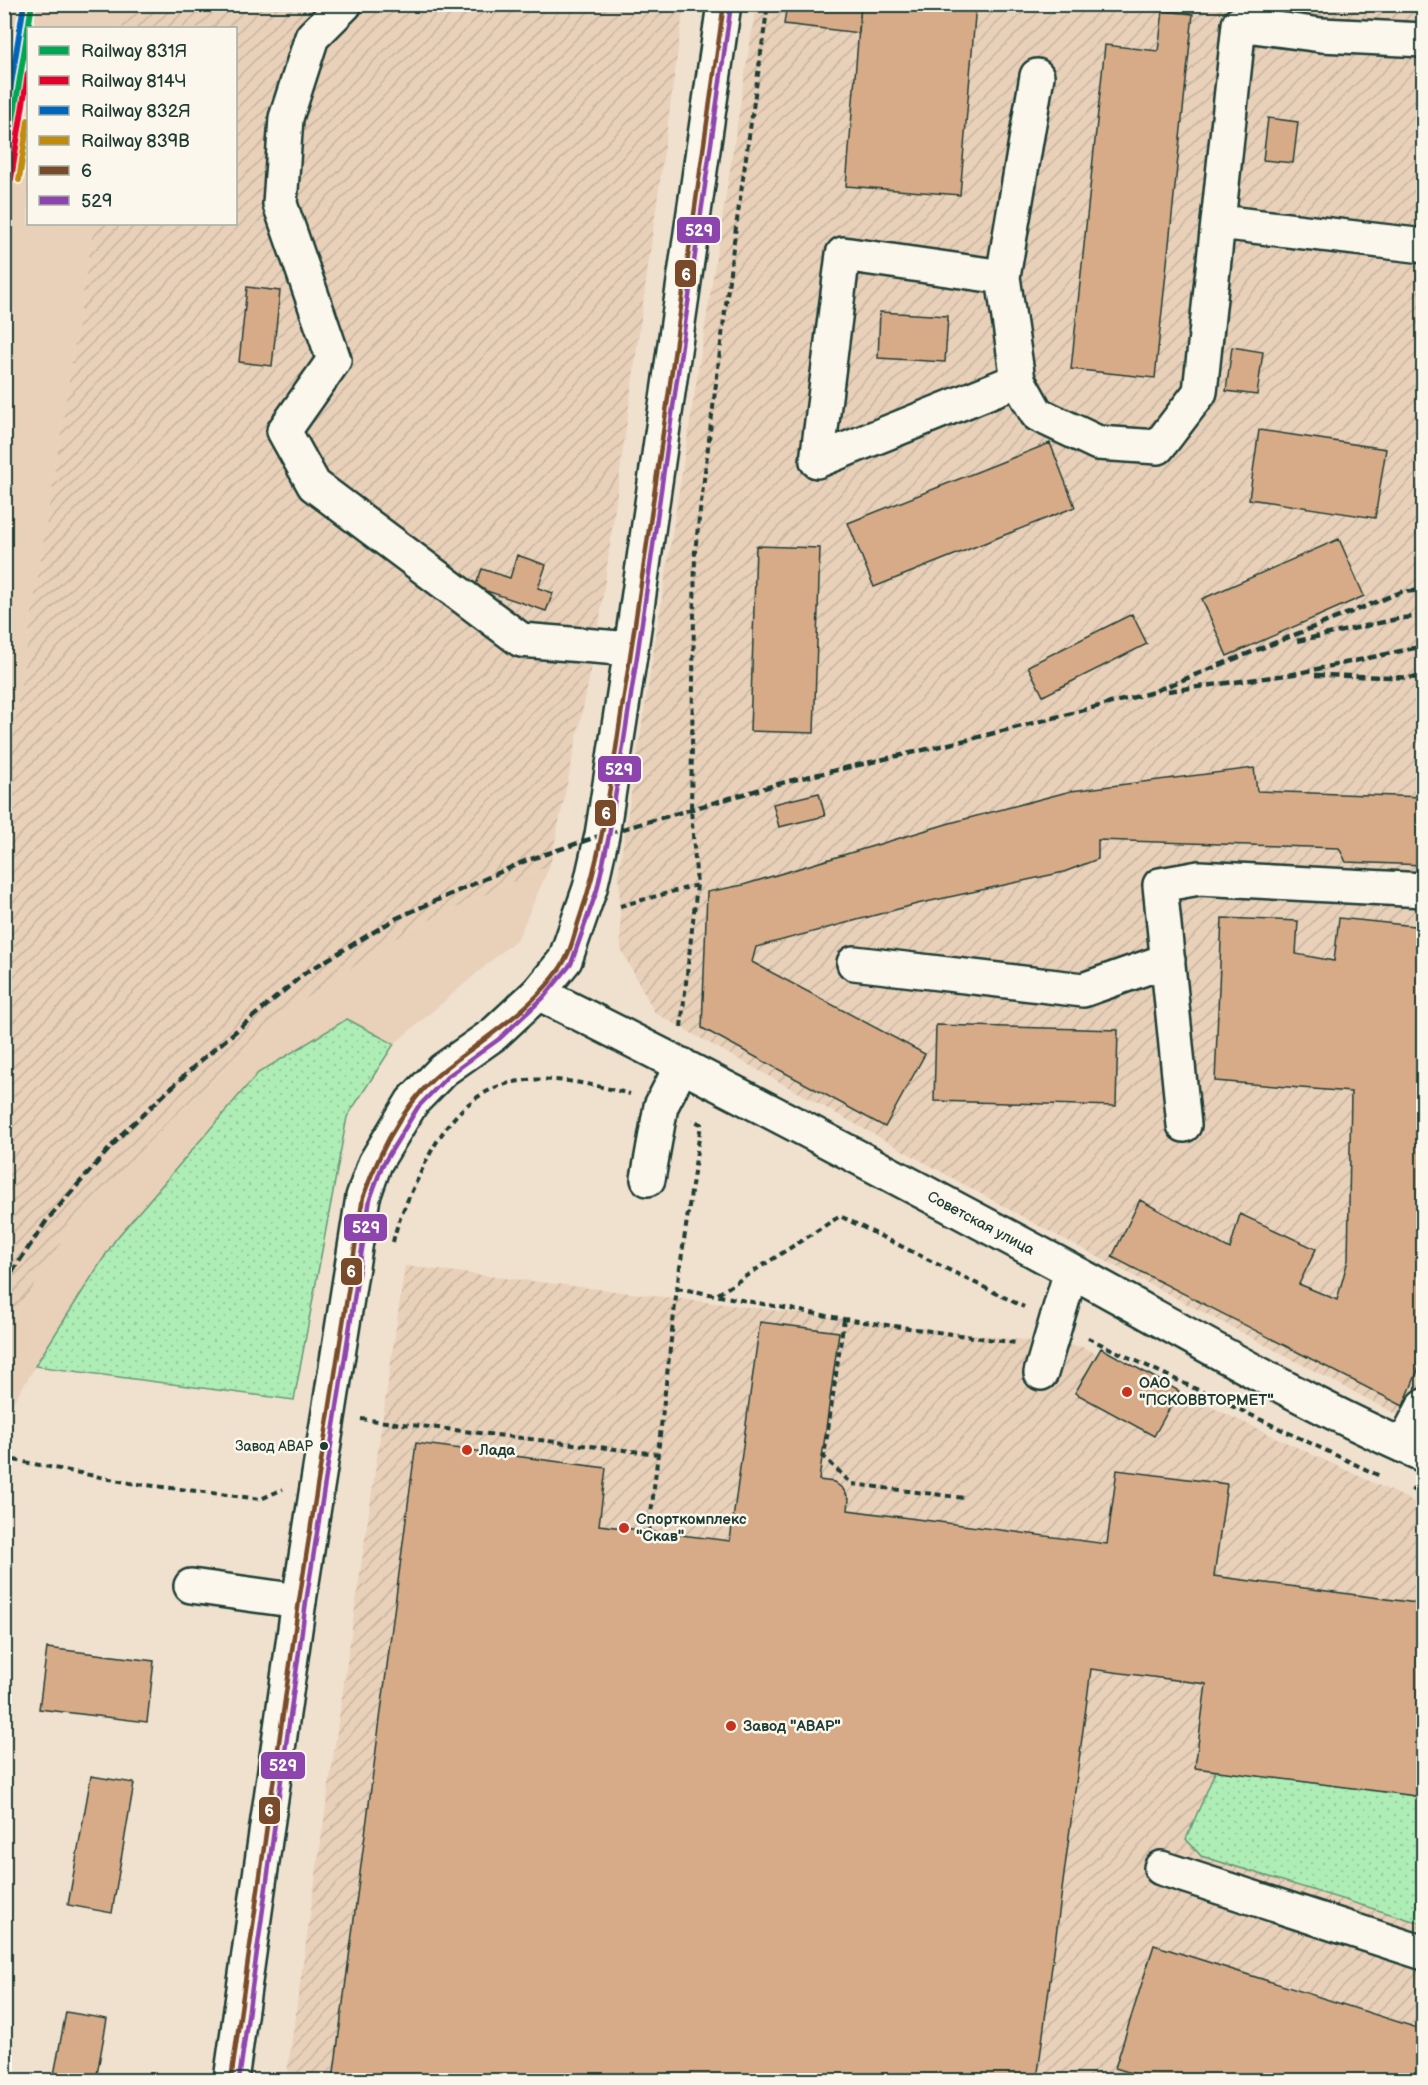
<svg xmlns="http://www.w3.org/2000/svg" width="1428" height="2085" viewBox="0 0 1428 2085" font-family="'Balsamiq Sans',sans-serif">
<style>
.built{fill:#e8d0b9}
.industrial{fill:url(#industrial-furrows)}
.grass{fill:url(#grass-dots);stroke:#669675;stroke-width:1.5}
.building{fill:#d7ab88;stroke:#1f3d34;stroke-width:1.5}
.lines{fill:none;stroke-linecap:round;stroke-linejoin:round}
.minor-casing{stroke:#1f3d34;stroke-width:38}
.major-casing{stroke:#1f3d34;stroke-width:38}
.path{stroke:#1f3d34;stroke-width:4;stroke-dasharray:6 4.5;stroke-linecap:butt}
.minor{stroke:#fbf7ec;stroke-width:33}
.major{stroke:#fbf7ec;stroke-width:33}
.rail{stroke:#1f3d34;stroke-width:4.5;stroke-dasharray:9 4.5;stroke-linecap:butt}
.bus-1-casing{stroke:#fbf7ec;stroke-width:9}
.bus-2-casing{stroke:#fbf7ec;stroke-width:9}
.bus-1{stroke:#7a4b2a;stroke-width:4.5}
.bus-2{stroke:#8e44ad;stroke-width:4.5}
.rail-1-casing{stroke:#fbf7ec;stroke-width:10}
.rail-2-casing{stroke:#fbf7ec;stroke-width:10}
.rail-3-casing{stroke:#fbf7ec;stroke-width:10}
.rail-4-casing{stroke:#fbf7ec;stroke-width:10}
.rail-1{stroke:#00a651;stroke-width:6}
.rail-2{stroke:#e4002b;stroke-width:6}
.rail-3{stroke:#0065bd;stroke-width:6}
.rail-4{stroke:#c18c0d;stroke-width:6}
.poi-dot{fill:#c8321e;stroke:#fbf7ec;stroke-width:2}
.bus-dot{fill:#1f3d34;stroke:#fbf7ec;stroke-width:2}
.labels{text-anchor:middle;stroke-width:5;stroke-linejoin:round;paint-order:stroke}
.bus-label{font-size:14px;fill:#1f3d34;stroke:#fbf7ec;text-anchor:end}
.street-label{font-size:15px;fill:#1f3d34;stroke:#fbf7ec}
.poi-label{font-size:15px;font-weight:bold;fill:#1f3d34;stroke:#fbf7ec;text-anchor:start}
.line-badge{stroke:#fbf7ec;stroke-width:2}
.badge-label{font-size:16px;text-anchor:middle;font-weight:bold;fill:#fff}
</style>
<defs>
<pattern id="industrial-furrows" width="10" height="10" patternUnits="userSpaceOnUse" patternTransform="scale(1.5)"><rect width="10" height="10" fill="#e8d0b9"/><path d="M-1 1l2-2M0 10L10 0M9 11l2-2" fill="none" stroke="#c7b4a0"/></pattern>
<pattern id="grass-dots" width="8" height="8" patternUnits="userSpaceOnUse" patternTransform="scale(1.5)"><rect width="8" height="8" fill="#aeeeb6"/><path d="M2 2h.1M6 6h.1" fill="none" stroke="#95cd9d" stroke-width="1.8" stroke-linecap="round"/></pattern>
</defs>
<rect width="100%" height="100%" fill="#f0e0ce"/>
<filter id="ink" filterUnits="userSpaceOnUse"><feTurbulence type="fractalNoise" baseFrequency=".0167" numOctaves="2"/><feDisplacementMap in="SourceGraphic" scale="12" xChannelSelector="R" yChannelSelector="G"/><feConvolveMatrix kernelMatrix="1 2 1 2 8 2 1 2 1" color-interpolation-filters="sRGB"/></filter>
<g filter="url(#ink)">
<!-- built -->
<path class="built" d="M5 5H125L122 28H28V224H94L5 783Z
M550 865 518 938 394 1044 347 1019 258 1073 115 1240 5 1415V1332L78 1216 170 1120 290 1009 410 929Z"/>
<!-- industrial -->
<path class="industrial" d="M125 5H684L596 646 550 865 410 929 290 1009 170 1120 78 1216 5 1332V783L94 224H236V28H122Z
M756 5H1423V1424L1398 1415 1041 1227 655 1013 621 949 619 870Z
M405 1266 1082 1347 1423 1506V1797L1216 1771 1186 1839 1201 1856 1423 1924V2080H286Z"/>
<!-- grass -->
<path class="grass" d="M347 1019 394 1044 347 1117 294 1400 35 1366 115 1240 258 1073Z
M1216 1770 1423 1797V1924L1201 1856 1186 1839Z"/>
<!-- building -->
<path class="building" d="M787 4H861L859 33 784 24Z
M861 4H976L960 195 846 186Z
M1163 11 1193 14 1155 378 1071 369 1105 45 1158 51Z
M1268 118 1298 122 1293 163 1263 160Z
M247 287 280 291 272 366 239 362Z
M880 312 948 316 945 362 878 358Z
M1232 347 1263 352 1257 395 1226 391Z
M1259 430 1386 449 1375 518 1249 499Z
M1050 443 1075 507 874 587 848 523Z
M1339 539 1364 596 1227 656 1202 599Z
M756 546 820 548 814 733 750 731Z
M517 555 546 565 538 588 553 593 546 611 475 587 482 569 510 578Z
M1132 614 1147 644 1043 696 1028 666Z
M1254 768 1257 791 1424 797V865L1346 862 1339 848 1098 840V859L1064 872 917 904 756 947 752 962 925 1054 885 1127 702 1028 707 892 743 885 950 823 1071 791Z
M819 793 825 816 779 827 773 804Z
M1222 918 1298 921 1296 954 1334 961 1339 918 1424 927V1356L1403 1406 1112 1257 1140 1200 1230 1249 1240 1214 1316 1249 1299 1284 1337 1300 1348 1260 1351 1092 1215 1081Z
M936 1025 1118 1030 1116 1106 934 1101Z
M760 1322 839 1332 819 1480 834 1482 843 1489 849 1499 848 1510 1107 1544 1117 1470 1227 1484 1214 1576 1424 1604V1797L1195 1768 1206 1684 1091 1669 1037 2080H333L416 1443 606 1468 599 1525 730 1541Z
M1101 1348 1179 1391 1154 1436 1075 1393Z
M47 1648 154 1661 147 1722 39 1709Z
M91 1776 134 1783 112 1913 68 1905Z
M1154 1945 1424 2030V2080H1155L1115 2068Z
M66 2012 107 2019 96 2080H53Z"/>
<g class="lines">
<defs>
<path id="minor" d="M345 4 312 37 286 118 280 204 334 360 284 431 314 485 521 640 631 649
M1037 76 1003 277 1018 380 1037 414 1098 443 1158 447 1200 392 1239 24 1321 35 1424 40
M1219 222 1424 246
M1003 277 843 254 817 461 1018 380
M854 963 1083 990 1168 960
M538 993C718 1082 895 1176 1072 1271 1188 1334 1302 1402 1424 1455
M1184 1125 1160 885 1199 878 1424 890
M648 1179 661 1106 682 1065
M1041 1373 1071 1271
M1403 1446 1424 1406
M191 1586 299 1601
M1161 1868 1424 1953"/>
<path id="major" d="M231 2080 299 1601 363 1197 375 1163 412 1102 443 1070 494 1034 538 993 565 960 590 888 602 835 631 649 724 4"/>
</defs>
<!-- minor casing -->
<use href="#minor" class="minor-casing"/>
<!-- major casing -->
<use href="#major" class="major-casing"/>
<!-- path -->
<path class="path" d="M620 906 697 885
M681 1027 697 885 691 810 695 551 733 248 768 4
M393 1242C398 1218 410 1195 420 1174 467 1069 528 1067 630 1094
M677 1288 844 1319 1016 1343
M718 1294 840 1216 1024 1307
M844 1319 824 1457 852 1484 965 1498
M1088 1338 1382 1477
M361 1419 658 1454
M4 1458 130 1483 261 1499 283 1489
M1411 1489 1424 1494
M649 1531 677 1288 701 1124 692 1120"/>
<!-- minor -->
<use href="#minor" class="minor"/>
<!-- major -->
<use href="#major" class="major"/>
<!-- rail -->
<path class="rail" d="M4 12 6 4
M1297 641 1402 618 1424 616
M1315 675 1424 678
M1168 691 1294 674 1424 646
M4 1284 47 1220 124 1132 198 1063 305 973 397 918 525 861 602 835 789 781 971 739 1150 693 1401 592 1424 590"/>
<defs>
<path id="bus-1" d="M231 2080 299 1601 363 1197C380 1150 406 1099 446 1068 485 1038 540 1004 565 960 572 948 575 931 580 917 606 842 613 761 626 683 661 457 691 231 724 4"/>
<path id="bus-2" d="M239 2080 306 1602 370 1199 382 1166 418 1107 448 1076 499 1039 543 998 571 964 597 890 609 836 638 650 731 5"/>
</defs>
<!-- bus-1 casing -->
<use href="#bus-1" class="bus-1-casing"/>
<!-- bus-2 casing -->
<use href="#bus-2" class="bus-2-casing"/>
<!-- bus-1 -->
<use href="#bus-1" class="bus-1"/>
<!-- bus-2 -->
<use href="#bus-2" class="bus-2"/>
<defs>
<path id="rail-1" d="M4 175 32 4"/>
<path id="rail-2" d="M11 179 28 73"/>
<path id="rail-3" d="M4 128 24 4"/>
<path id="rail-4" d="M19 180 28 120"/>
</defs>
<!-- rail-1 casing -->
<use href="#rail-1" class="rail-1-casing"/>
<!-- rail-2 casing -->
<use href="#rail-2" class="rail-2-casing"/>
<!-- rail-3 casing -->
<use href="#rail-3" class="rail-3-casing"/>
<!-- rail-4 casing -->
<use href="#rail-4" class="rail-4-casing"/>
<!-- rail-1 -->
<use href="#rail-1" class="rail-1"/>
<!-- rail-2 -->
<use href="#rail-2" class="rail-2"/>
<!-- rail-3 -->
<use href="#rail-3" class="rail-3"/>
<!-- rail-4 -->
<use href="#rail-4" class="rail-4"/>
</g>
</g>
<!-- markers -->
<g class="poi-dot">
<circle cx="1127" cy="1392" r="6"/>
<circle cx="467" cy="1450" r="6"/>
<circle cx="624" cy="1528" r="6"/>
<circle cx="731" cy="1726" r="6"/>
</g>
<circle class="bus-dot" cx="324" cy="1446" r="5"/>
<g class="labels">
<!-- bus labels -->
<g class="bus-label">
<text x="313" y="1451">Завод АВАР</text>
</g>
<!-- street labels -->
<g class="street-label">
<text transform="translate(981 1223) rotate(28)" y="5">Советская улица</text>
</g>
<!-- poi labels -->
<g class="poi-label">
<text x="1139" y="1388">ОАО<tspan x="1139" dy="17">"ПСКОВВТОРМЕТ"</tspan></text>
<text x="479" y="1455">Лада</text>
<text x="636" y="1524">Спорткомплекс<tspan x="636" dy="17">"Скав"</tspan></text>
<text x="743" y="1731">Завод "АВАР"</text>
</g>
</g>
<g class="line-badge">
<rect x="676" y="216" width="45" height="28" rx="6" fill="#8e44ad"/>
<rect x="674" y="259" width="23" height="29" rx="6" fill="#7a4b2a"/>
<rect x="597" y="755" width="45" height="28" rx="6" fill="#8e44ad"/>
<rect x="594" y="799" width="23" height="28" rx="6" fill="#7a4b2a"/>
<rect x="343" y="1213" width="45" height="29" rx="6" fill="#8e44ad"/>
<rect x="340" y="1257" width="23" height="29" rx="6" fill="#7a4b2a"/>
<rect x="260" y="1751" width="46" height="29" rx="6" fill="#8e44ad"/>
<rect x="258" y="1796" width="23" height="29" rx="6" fill="#7a4b2a"/>
</g>
<g class="badge-label">
<text x="699" y="236">529</text>
<text x="686" y="280">6</text>
<text x="619" y="775">529</text>
<text x="606" y="819">6</text>
<text x="366" y="1233">529</text>
<text x="351" y="1277">6</text>
<text x="283" y="1771">529</text>
<text x="269" y="1816">6</text>
</g>
<!-- margin -->
<rect width="1428" height="2085" fill="none" stroke="#fbf7ec" stroke-width="24"/>
<rect x="12" y="12" width="1404" height="2061" fill="none" stroke="#1f3d34" stroke-width="2" filter="url(#ink)"/>
<!-- legend -->
<rect x="27" y="27" width="210" height="198" fill="#fbf7ec" stroke="#a3ada2" stroke-width="1.5"/>
<rect x="39" y="46" width="30" height="9" fill="#00a651" stroke="#a3ada2" stroke-width="1.5"/>
<text x="81" y="57" font-size="18" fill="#1f3d34">Railway 831Я</text>
<rect x="39" y="76" width="30" height="9" fill="#e4002b" stroke="#a3ada2" stroke-width="1.5"/>
<text x="81" y="87" font-size="18" fill="#1f3d34">Railway 814Ч</text>
<rect x="39" y="106" width="30" height="9" fill="#0065bd" stroke="#a3ada2" stroke-width="1.5"/>
<text x="81" y="117" font-size="18" fill="#1f3d34">Railway 832Я</text>
<rect x="39" y="136" width="30" height="9" fill="#c18c0d" stroke="#a3ada2" stroke-width="1.5"/>
<text x="81" y="147" font-size="18" fill="#1f3d34">Railway 839В</text>
<rect x="39" y="166" width="30" height="9" fill="#7a4b2a" stroke="#a3ada2" stroke-width="1.5"/>
<text x="81" y="177" font-size="18" fill="#1f3d34">6</text>
<rect x="39" y="196" width="30" height="9" fill="#8e44ad" stroke="#a3ada2" stroke-width="1.5"/>
<text x="81" y="207" font-size="18" fill="#1f3d34">529</text>
</svg>
